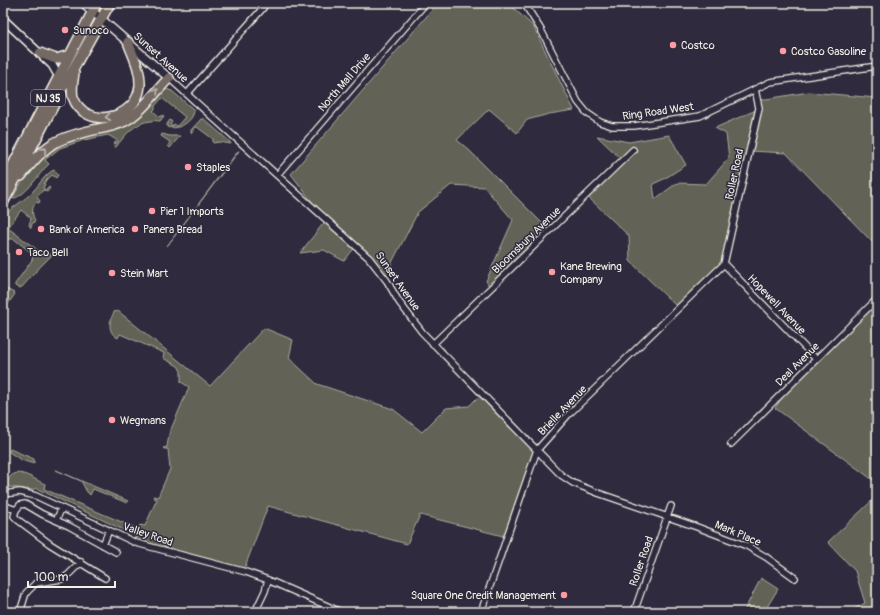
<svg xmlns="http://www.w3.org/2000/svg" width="880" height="615" viewBox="0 0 880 615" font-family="Pangolin,sans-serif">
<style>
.green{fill:#626456;stroke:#abaa9f}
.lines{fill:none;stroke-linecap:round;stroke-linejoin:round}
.minor-casing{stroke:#f4f1e8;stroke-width:8}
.tertiary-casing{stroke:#f4f1e8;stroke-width:10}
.primary-casing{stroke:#f4f1e8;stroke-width:12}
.minor{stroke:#2f2a3d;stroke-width:5.5}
.tertiary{stroke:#2f2a3d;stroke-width:7}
.primary{stroke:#756964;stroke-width:9}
.oneway{stroke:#c1bbb3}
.poi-dot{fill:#ff9aa2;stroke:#2f2a3d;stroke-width:1.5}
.labels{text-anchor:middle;stroke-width:3;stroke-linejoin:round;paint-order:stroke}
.shield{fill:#2f2a3d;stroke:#b9b5b5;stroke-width:1}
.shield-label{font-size:10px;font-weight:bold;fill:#f4f1e8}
.poi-label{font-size:11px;fill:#f4f1e8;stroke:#2f2a3d;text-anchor:start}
.street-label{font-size:11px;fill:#f4f1e8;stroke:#2f2a3d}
</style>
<rect width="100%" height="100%" fill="#2f2a3d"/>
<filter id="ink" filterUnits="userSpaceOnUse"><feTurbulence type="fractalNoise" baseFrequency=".025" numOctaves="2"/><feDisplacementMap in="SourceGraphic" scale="8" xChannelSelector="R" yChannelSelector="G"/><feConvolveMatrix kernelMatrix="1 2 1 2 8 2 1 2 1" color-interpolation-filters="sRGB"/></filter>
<g filter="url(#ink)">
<!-- green -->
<path class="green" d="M438 3H508L533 26 574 110 549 114 527 120 517 133 489 109 457 140 469 150 550 231 491 289 486 281 513 220 484 187 451 185 418 212 384 278 356 246 344 261 324 250 300 253 326 220 291 174Z
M166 89 172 91 194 110C194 121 178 131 167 127V124L170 120 172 122 170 125 172 127 174 124 177 126 185 117 162 98 155 106V109L153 111 160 117 163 115 164 116 160 121C157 121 154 120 151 121 135 122 125 135 116 147H114L115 142 117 143 118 141 108 135 84 140 60 148 46 159 45 160 49 164C37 175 28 195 12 199L28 171 49 150 70 140 118 129 163 90Z
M809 92 877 98V247L786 153 750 151 725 258 678 308 630 261 629 236 586 195 623 161 597 136 629 142 669 135 686 165 664 179 653 184 655 199 677 183 706 184 729 158 726 134 715 128 756 110 760 100Z
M201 119H204L230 142 231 144 219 142 213 143V139L197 127 194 128V131L191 133V130Z
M162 134 170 136H180L170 148 168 146 170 142 161 136Z
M238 151H239L167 246Z
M54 170 58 175 56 178 52 175 44 183 45 184 43 188 46 190 49 187 50 188 47 192 43 190 37 197 40 201 39 203 36 202C31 209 32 214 35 221L32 224 31 228 29 225 31 218 21 210 8 228 47 257 50 254 52 255 39 268 22 287 19 288 15 286V284L32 260 33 254 14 239H3V217C12 206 25 201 34 190 40 184 45 174 54 170Z
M3 287 14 293 15 294 3 311V292L4 290Z
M877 297V483L775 408 781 399Z
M118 311 210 386 264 328 293 340 289 358 317 384 393 409 422 432 446 408 469 406 481 394 535 448 529 471 507 537 420 515 407 544 268 506 243 572 125 539 136 538V536L40 490 36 488 33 490 9 487 7 483C13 463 33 479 45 484L44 489 138 529 140 525 145 526 157 499 154 498 153 496 158 497 170 469 168 449H164L163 448 167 447 169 434 189 387 181 382V371L178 366 163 358 164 353 120 334 118 338C107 332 109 322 114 312Z
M10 449 34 459V464L21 460 9 452Z
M56 470 128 501 127 503 93 489 90 495 87 492 81 481Z
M877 496V612H849L865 603 855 571 828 542Z
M761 578 778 589 764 612H742L745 609Z"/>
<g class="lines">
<defs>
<path id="minor" d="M524 3 541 30 578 102 587 113 600 122 612 126H634L700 116 770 82 877 66
M169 78 369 258 387 281 399 302 422 332 561 475 573 483 598 493 697 527 747 546 766 557 795 578
M187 94 263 8
M277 175 426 3
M724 264 759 108 755 89
M724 264 816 359
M433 344 633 150
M731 444 877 299
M3 494 20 492 36 496 136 543 246 572 268 580 341 612
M3 505 16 510 14 516 18 520 50 544 105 578
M16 510 20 505 25 504 42 514 69 526 116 552
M56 520 62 508
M103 545 109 530
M20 612 26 593 36 583 62 579 68 575 81 562
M255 612 265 591 268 580
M481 612 537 450 568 415 724 264
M634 612 671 506"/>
<path id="tertiary" d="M83 3 169 78
M3 19 52 65 59 77"/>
<path id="primary" d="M40 53 56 59 70 55
M74 73C73 81 71 89 73 97 85 131 137 120 140 86 141 70 133 56 128 42
M21 176C46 144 54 139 93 130 104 128 116 126 125 121 141 113 156 91 169 78
M3 184 97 3
M3 203 63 87 110 3"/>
</defs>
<!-- minor casing -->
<use href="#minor" class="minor-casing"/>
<!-- tertiary casing -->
<use href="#tertiary" class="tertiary-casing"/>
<!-- primary casing -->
<use href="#primary" class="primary-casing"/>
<!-- minor -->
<use href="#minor" class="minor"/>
<!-- tertiary -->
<use href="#tertiary" class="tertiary"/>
<!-- primary -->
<use href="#primary" class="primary"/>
</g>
<!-- one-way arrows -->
<defs><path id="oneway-chevron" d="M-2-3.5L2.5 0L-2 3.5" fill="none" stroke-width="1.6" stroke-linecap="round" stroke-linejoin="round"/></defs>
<g class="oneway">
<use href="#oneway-chevron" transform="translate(156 91) rotate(-47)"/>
<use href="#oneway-chevron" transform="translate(108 117) rotate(174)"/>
<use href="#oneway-chevron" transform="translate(44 150) rotate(-40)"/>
</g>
</g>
<!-- markers -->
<g class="poi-dot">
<circle cx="65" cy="30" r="4"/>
<circle cx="673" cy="45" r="4"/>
<circle cx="783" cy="51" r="4"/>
<circle cx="188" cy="167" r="4"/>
<circle cx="152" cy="211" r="4"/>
<circle cx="41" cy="229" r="4"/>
<circle cx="135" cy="229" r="4"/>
<circle cx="19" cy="252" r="4"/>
<circle cx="552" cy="272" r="4"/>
<circle cx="112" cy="273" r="4"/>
<circle cx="112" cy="420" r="4"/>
<circle cx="564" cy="595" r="4"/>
</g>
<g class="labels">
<!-- shield labels -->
<rect class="shield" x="31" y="90" width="34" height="16" rx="3"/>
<g class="shield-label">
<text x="48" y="102">NJ 35</text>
</g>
<!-- poi labels -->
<g class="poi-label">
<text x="73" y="34">Sunoco</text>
<text x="681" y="49">Costco</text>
<text x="791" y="55">Costco Gasoline</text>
<text x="196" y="171">Staples</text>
<text x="160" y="215">Pier 1 Imports</text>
<text x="49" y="233">Bank of America</text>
<text x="143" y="233">Panera Bread</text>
<text x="27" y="256">Taco Bell</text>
<text x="560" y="270">Kane Brewing<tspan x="560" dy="13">Company</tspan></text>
<text x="120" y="277">Stein Mart</text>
<text x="120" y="424">Wegmans</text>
<text x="556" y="599" text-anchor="end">Square One Credit Management</text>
</g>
<!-- street labels -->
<g class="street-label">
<text transform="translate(161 57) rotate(42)" y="4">Sunset Avenue</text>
<text transform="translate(344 82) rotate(-49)" y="4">North Mall Drive</text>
<text transform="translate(658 111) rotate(-8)" y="4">Ring Road West</text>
<text transform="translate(734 174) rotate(-78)" y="4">Roller Road</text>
<text transform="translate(526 240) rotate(-44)" y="4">Bloomsbury Avenue</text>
<text transform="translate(398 281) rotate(55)" y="4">Sunset Avenue</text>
<text transform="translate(777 304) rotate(46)" y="4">Hopewell Avenue</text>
<text transform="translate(797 364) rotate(-45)" y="4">Deal Avenue</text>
<text transform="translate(562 410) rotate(-46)" y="4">Brielle Avenue</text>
<text transform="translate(738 533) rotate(23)" y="4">Mark Place</text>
<text transform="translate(148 534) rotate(19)" y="4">Valley Road</text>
<text transform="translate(641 561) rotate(-71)" y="4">Roller Road</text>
</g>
</g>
<!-- margin -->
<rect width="880" height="615" fill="none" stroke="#2f2a3d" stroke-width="16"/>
<rect x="8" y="8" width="864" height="599" fill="none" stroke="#f4f1e8" stroke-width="1.5" filter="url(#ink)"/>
<!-- scale -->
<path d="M28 581v6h87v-6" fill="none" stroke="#f4f1e8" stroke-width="2"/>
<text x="34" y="581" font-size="12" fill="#f4f1e8" stroke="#2f2a3d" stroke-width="3" paint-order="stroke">100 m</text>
</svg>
